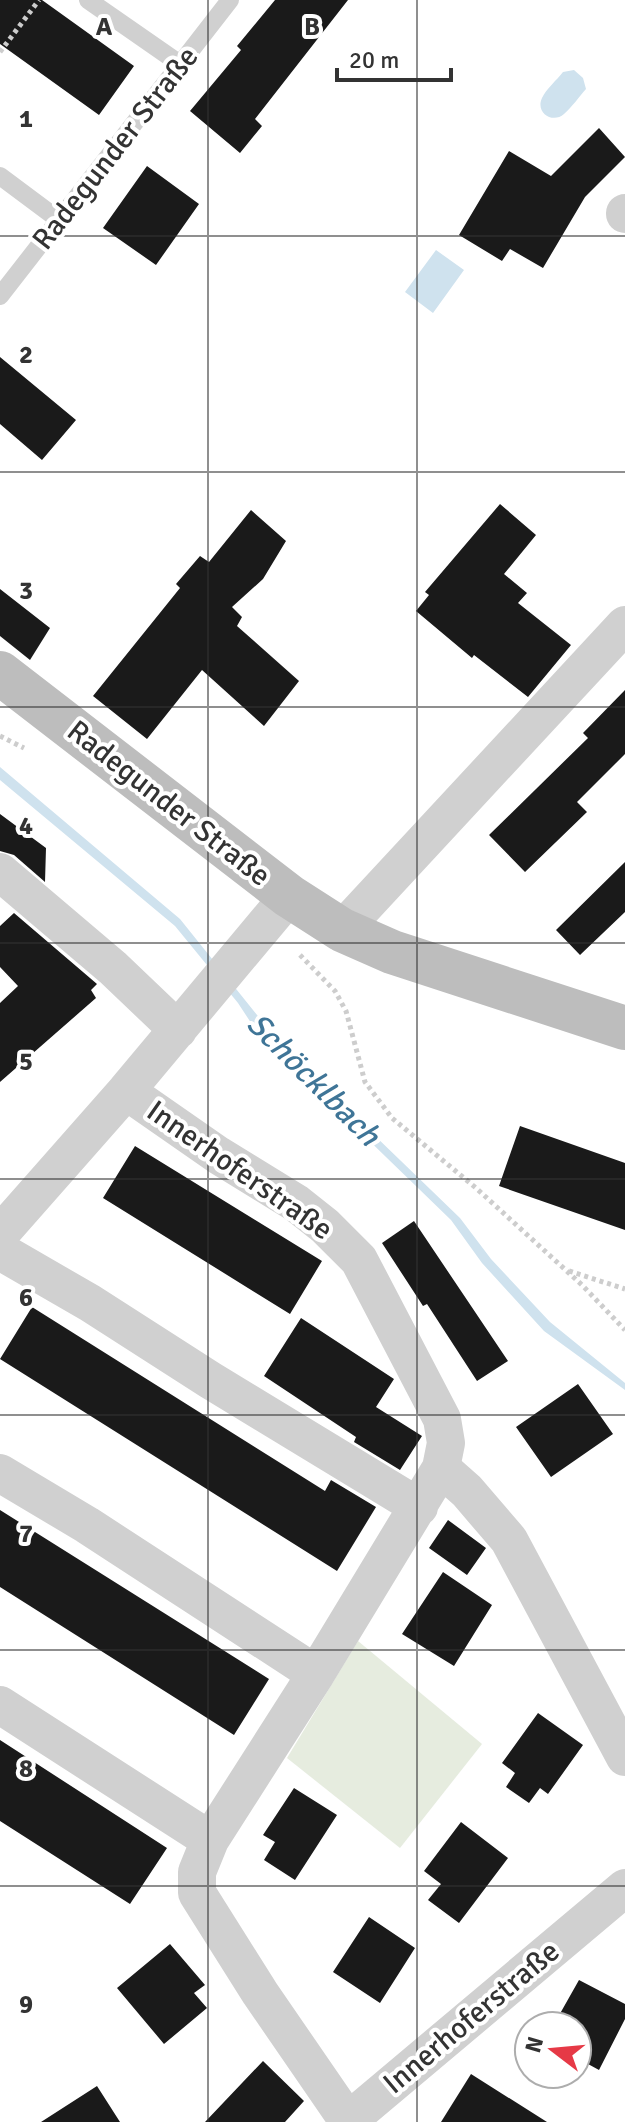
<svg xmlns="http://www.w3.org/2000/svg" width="625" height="2122" viewBox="0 0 625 2122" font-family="Signika,sans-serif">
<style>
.green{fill:#e6ecdf}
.water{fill:#cfe2ee}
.building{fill:#1a1a1a}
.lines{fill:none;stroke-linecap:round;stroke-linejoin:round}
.path{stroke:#cdcdcd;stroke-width:5;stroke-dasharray:4 4;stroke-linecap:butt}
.lane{stroke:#d0d0d0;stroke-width:18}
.street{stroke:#d0d0d0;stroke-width:38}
.secondary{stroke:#bdbdbd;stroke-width:44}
.grid{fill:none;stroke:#333;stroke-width:2;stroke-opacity:0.55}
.labels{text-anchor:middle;stroke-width:8;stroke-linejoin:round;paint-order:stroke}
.street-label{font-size:30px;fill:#333;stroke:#fff}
.water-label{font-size:32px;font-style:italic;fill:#3f7597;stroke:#fff}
.grid-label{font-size:26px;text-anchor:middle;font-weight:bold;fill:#333;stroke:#fff;stroke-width:8;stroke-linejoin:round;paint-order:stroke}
</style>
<rect width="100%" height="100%" fill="#fff"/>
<!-- green -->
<path class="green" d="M358 1641 482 1744 400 1848 287 1758Z"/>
<!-- water -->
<path class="water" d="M574 70 583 78 586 89C579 97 572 107 564 114 553 124 535 113 542 98 546 89 557 80 563 72Z
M436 250 464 270 433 313 405 292Z
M0 767 180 919 282 1046 460 1218 491 1259 550 1322 625 1383V1390L544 1331 482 1263 451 1220 257 1032 238 1003 175 926 0 780Z"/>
<!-- building -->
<path class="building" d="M0 0H42L134 66 99 115 0 44Z
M275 0H348L255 119 262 126 240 153 190 111 241 50 237 46Z
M599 128 625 157 585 197 543 268 510 249 502 261 459 235 509 151 551 176Z
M147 166 199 204 156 265 103 228Z
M0 357 76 420 42 460 0 424Z
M500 504 536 535 504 574 527 593 518 603 571 645 528 697 474 655 472 658 416 611 429 595 425 592Z
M251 510 286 541 263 579 232 607 242 617 237 626 299 681 264 726 202 670 147 739 93 696 180 588 176 584 200 556 209 562Z
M0 589 50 628 30 660 0 636Z
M625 690V754L577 802 587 812 525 872 489 835 588 738 583 733Z
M0 814 46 848 45 882 14 855 0 851Z
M625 862V912L580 955 556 930Z
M14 913 97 984 91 990 96 998 0 1082V1003L18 986 0 967V926Z
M520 1126 625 1163V1230L499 1186Z
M135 1146 322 1261 290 1314 103 1198Z
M414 1221 508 1361 477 1381 427 1304 423 1306 382 1243Z
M32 1307 325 1491 331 1480 376 1507 337 1571 0 1359Z
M301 1318 394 1379 376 1407 422 1436 400 1470 354 1442 356 1437 264 1376Z
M578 1384 613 1434 551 1477 516 1427Z
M0 1510 269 1679 234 1735 0 1587Z
M448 1520 486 1548 467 1575 429 1548Z
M443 1572 492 1605 454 1666 402 1634Z
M538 1713 583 1745 548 1794 540 1788 529 1803 506 1787 515 1773 502 1763Z
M0 1740 167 1848 130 1904 0 1821Z
M294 1788 337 1815 295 1880 264 1860 275 1842 263 1835Z
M461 1822 508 1858 459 1923 428 1900 441 1884 424 1871Z
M369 1917 415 1948 380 2003 333 1972Z
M170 1944 205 1985 194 1993 207 2008 164 2044 117 1988Z
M579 1980 625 2004V2019L599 2070 577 2058V2026H553Z
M263 2061 304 2101 285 2122H205Z
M471 2074 547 2122H441Z
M97 2086 120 2122H41Z"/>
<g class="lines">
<!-- path -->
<path class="path" d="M0 52 39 0
M0 736 24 748
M300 955 335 991 346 1011 365 1082 392 1118 476 1188 582 1285 625 1330
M569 1271 625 1289"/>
<!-- lane -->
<path class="lane" d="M88 0 180 64
M0 176 59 220
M0 296 230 0"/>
<!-- street -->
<path class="street" d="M625 213V214
M0 872 113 968 178 1030
M342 930 625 625
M126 1091 218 1155 296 1203 325 1226 359 1260 442 1419 446 1443 441 1468 316 1674
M0 1234 126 1091 289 896
M0 1251 90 1303 210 1380 419 1507
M441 1468 467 1491 509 1540 625 1757
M0 1473 87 1525 316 1674 210 1840 197 1872V1893L260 1993 348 2121 625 1888
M0 1705 210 1840"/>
<!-- secondary -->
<path class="secondary" d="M0 673 289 896 342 930 392 952 625 1028"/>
</g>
<!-- grid -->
<path class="grid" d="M208 0V2122M417 0V2122M0 236H625M0 472H625M0 707H625M0 943H625M0 1179H625M0 1415H625M0 1650H625M0 1886H625"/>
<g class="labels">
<!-- street labels -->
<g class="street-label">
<text transform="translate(115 148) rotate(-52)" y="10">Radegunder Straße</text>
<text transform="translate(169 803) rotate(38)" y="10">Radegunder Straße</text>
<text transform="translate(240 1170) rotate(35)" y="10">Innerhoferstraße</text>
<text transform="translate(471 2017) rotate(-40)" y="10">Innerhoferstraße</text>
</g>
<!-- water labels -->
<g class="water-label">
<text transform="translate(314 1079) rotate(45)" y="11">Schöcklbach</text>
</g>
</g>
<g class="grid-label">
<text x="104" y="35">A</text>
<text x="312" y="35">B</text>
<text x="26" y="127">1</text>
<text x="26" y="363">2</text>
<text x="26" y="599">3</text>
<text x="26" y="834">4</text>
<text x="26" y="1070">5</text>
<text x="26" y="1306">6</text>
<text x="26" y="1542">7</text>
<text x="26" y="1777">8</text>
<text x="26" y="2013">9</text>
</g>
<!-- north arrow -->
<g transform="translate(553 2050) rotate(286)"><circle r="38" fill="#ffffff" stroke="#adadad" stroke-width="2"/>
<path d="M0-6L14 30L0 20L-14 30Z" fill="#e63946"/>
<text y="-12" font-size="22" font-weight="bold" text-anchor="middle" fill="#333333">N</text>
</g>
<!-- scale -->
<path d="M337 68v12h114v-12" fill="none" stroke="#333333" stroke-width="4"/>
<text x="349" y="68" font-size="24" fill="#333333" stroke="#ffffff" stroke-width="6" paint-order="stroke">20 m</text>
</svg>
